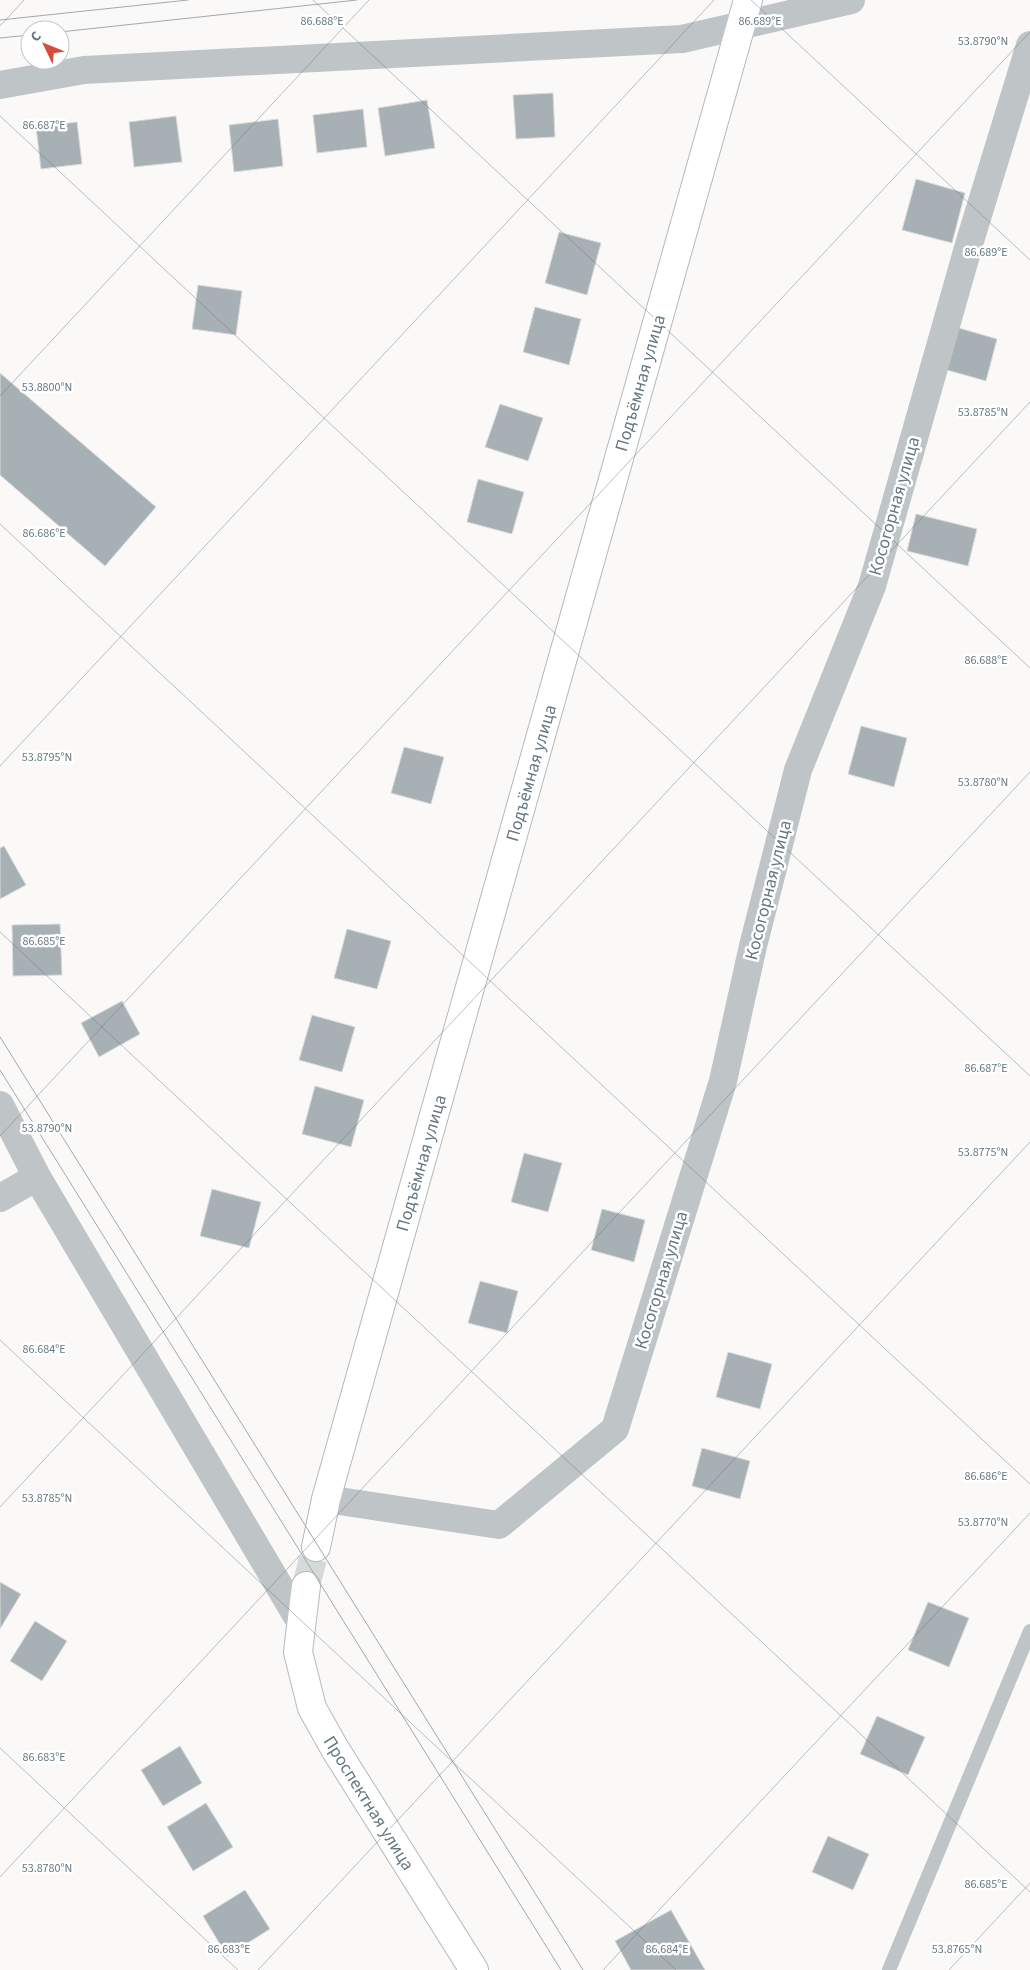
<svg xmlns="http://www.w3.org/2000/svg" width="1030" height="1970" viewBox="0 0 1030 1970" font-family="'Source Sans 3',sans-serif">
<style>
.building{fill:#a6b0b5;stroke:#dbdbda}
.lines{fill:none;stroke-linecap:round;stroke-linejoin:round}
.primary-tunnel{stroke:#d5d9da;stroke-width:28;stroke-dasharray:28 14;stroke-linecap:butt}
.primary-casing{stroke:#b3b9bc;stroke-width:30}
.lane{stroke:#bfc4c7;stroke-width:14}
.street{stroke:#bfc4c7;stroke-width:28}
.primary{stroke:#fff;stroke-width:28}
.tram{stroke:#a1a9ae;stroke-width:1}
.ticks{fill:none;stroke:#667881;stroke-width:1;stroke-opacity:0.45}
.labels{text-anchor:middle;stroke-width:5;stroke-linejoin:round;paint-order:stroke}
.street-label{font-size:18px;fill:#667881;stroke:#fff}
.ticks-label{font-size:12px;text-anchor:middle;fill:#667881;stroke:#fff;stroke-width:5;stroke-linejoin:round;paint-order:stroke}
</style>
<rect width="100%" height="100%" fill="#faf9f8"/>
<!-- building -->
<path class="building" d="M553 93 555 137 516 139 513 95Z
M427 100 435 148 385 156 378 108Z
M363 109 367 147 317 153 313 115Z
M176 116 182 162 134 167 129 122Z
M278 119 283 166 234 172 229 125Z
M77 122 82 164 41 169 36 127Z
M916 179 965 193 952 243 902 230Z
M559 232 601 243 587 295 545 283Z
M198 285 242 291 236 335 192 329Z
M535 307 581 319 569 365 523 352Z
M952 326 997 339 986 381 940 368Z
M0 373 156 507 105 566 0 475Z
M500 404 543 418 528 461 485 447Z
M478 479 524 492 512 534 467 522Z
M916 514 977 529 968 566 907 551Z
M861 726 907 738 894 787 848 774Z
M404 747 444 757 431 804 391 793Z
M4 846 26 885 0 899V848Z
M60 924 62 975 13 976 12 925Z
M347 929 391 941 377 989 334 978Z
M122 1001 140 1034 99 1057 81 1023Z
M312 1015 355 1027 342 1072 299 1060Z
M315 1086 364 1100 351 1147 302 1134Z
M524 1153 562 1163 548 1212 511 1202Z
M212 1189 261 1202 249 1248 200 1236Z
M602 1209 645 1220 634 1262 591 1250Z
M480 1281 518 1291 507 1333 468 1323Z
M728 1352 772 1364 760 1409 716 1397Z
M702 1448 750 1461 740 1499 692 1486Z
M0 1582 21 1594 0 1629Z
M928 1602 969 1618 949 1667 908 1650Z
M35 1621 67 1641 42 1681 10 1661Z
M877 1716 925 1737 908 1775 860 1754Z
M180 1746 202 1783 163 1806 141 1770Z
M206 1803 233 1847 193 1871 167 1827Z
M828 1836 869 1854 853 1890 812 1872Z
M245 1890 270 1929 227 1956 203 1916Z
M671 1910 705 1970H631L615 1941Z"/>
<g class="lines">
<!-- primary-tunnel -->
<path class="primary-tunnel" d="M306 1586 316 1547"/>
<defs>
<path id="primary" d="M316 1547 326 1499 748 0
M306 1586 298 1652 312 1708 335 1749 474 1970"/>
</defs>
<!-- primary casing -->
<use href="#primary" class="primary-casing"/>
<!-- lane -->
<path class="lane" d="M889 1970 1030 1631"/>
<!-- street -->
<path class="street" d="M0 85 84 70 682 39 851 0
M0 1105 37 1177 301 1623
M0 1198 37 1177
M326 1499 499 1525 615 1429 723 1081 753 946 798 770 872 586 970 241 1030 45"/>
<!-- primary -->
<use href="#primary" class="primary"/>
<!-- tram -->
<path class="tram" d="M0 20 188 0
M60 32 357 0
M0 38 30 35
M0 1037 583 1970
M0 1070 561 1970"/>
</g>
<!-- ticks -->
<path class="ticks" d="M313 0 1030 668M751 0 1030 260M0 26 24 0M0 116 1030 1076M0 396 369 0M0 524 1030 1484M0 766 714 0M0 932 1030 1892M0 1136 1030 32M0 1340 676 1970M0 1507 1030 402M0 1748 238 1970M0 1877 1030 772M258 1970 1030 1142M603 1970 1030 1513M949 1970 1030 1883"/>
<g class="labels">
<!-- street labels -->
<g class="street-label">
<text transform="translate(640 383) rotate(-74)" y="6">Подъёмная улица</text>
<text transform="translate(894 506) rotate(-74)" y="6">Косогорная улица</text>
<text transform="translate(531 773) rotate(-74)" y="6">Подъёмная улица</text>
<text transform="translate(768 890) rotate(-76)" y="6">Косогорная улица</text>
<text transform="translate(421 1163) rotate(-74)" y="6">Подъёмная улица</text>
<text transform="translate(661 1280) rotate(-73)" y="6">Косогорная улица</text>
<text transform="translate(369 1803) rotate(58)" y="6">Проспектная улица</text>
</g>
</g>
<g class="ticks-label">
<text x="322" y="25">86.688°E</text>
<text x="760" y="25">86.689°E</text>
<text x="983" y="45">53.8790°N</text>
<text x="44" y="129">86.687°E</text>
<text x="986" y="256">86.689°E</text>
<text x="47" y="391">53.8800°N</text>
<text x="983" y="416">53.8785°N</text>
<text x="44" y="537">86.686°E</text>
<text x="986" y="664">86.688°E</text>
<text x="47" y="761">53.8795°N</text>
<text x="983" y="786">53.8780°N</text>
<text x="44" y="945">86.685°E</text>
<text x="986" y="1072">86.687°E</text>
<text x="47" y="1132">53.8790°N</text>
<text x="983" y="1156">53.8775°N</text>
<text x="44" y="1353">86.684°E</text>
<text x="986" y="1480">86.686°E</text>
<text x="47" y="1502">53.8785°N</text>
<text x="983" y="1526">53.8770°N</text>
<text x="44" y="1761">86.683°E</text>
<text x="47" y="1872">53.8780°N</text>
<text x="986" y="1888">86.685°E</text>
<text x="957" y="1953">53.8765°N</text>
<text x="229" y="1953">86.683°E</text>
<text x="667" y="1953">86.684°E</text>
</g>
<!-- north arrow -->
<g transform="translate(45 45) rotate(313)"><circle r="24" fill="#ffffff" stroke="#c2c9cd"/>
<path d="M0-4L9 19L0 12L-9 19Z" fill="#d84b39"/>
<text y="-8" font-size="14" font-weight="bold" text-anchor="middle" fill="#667881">С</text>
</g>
</svg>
